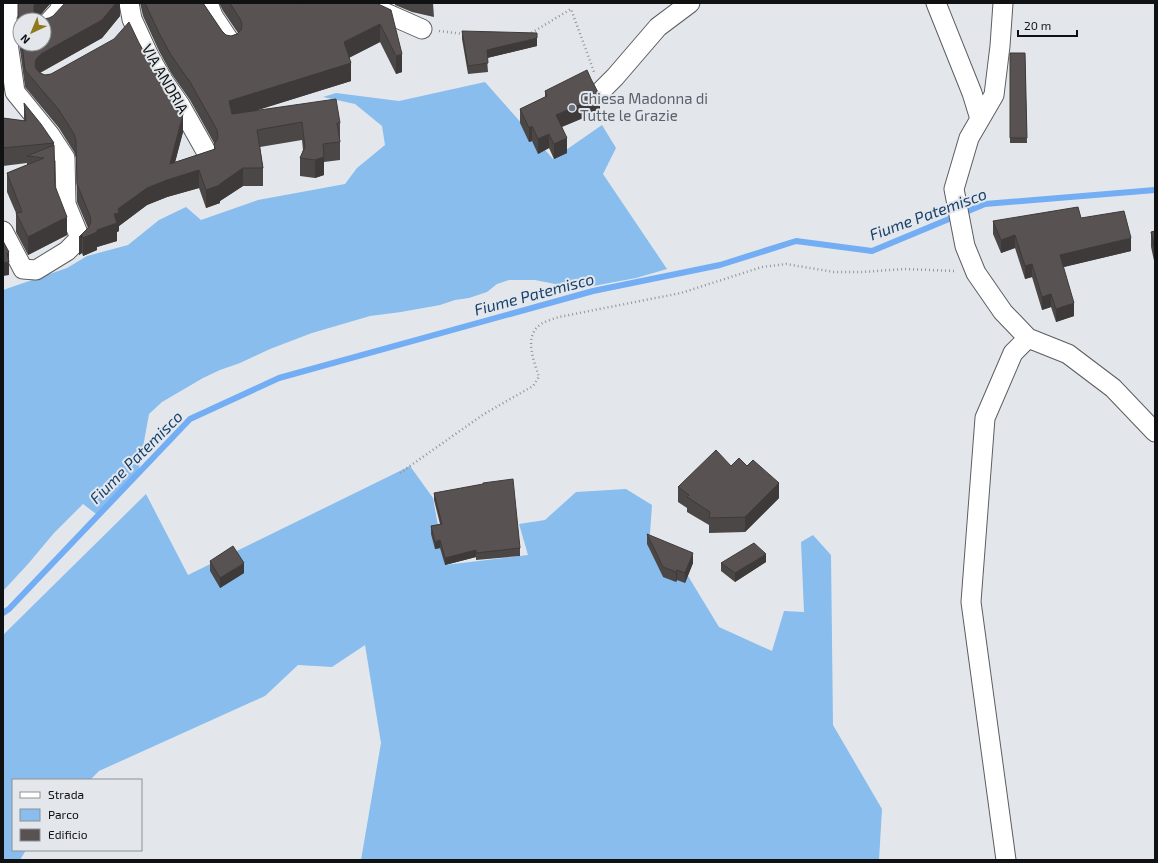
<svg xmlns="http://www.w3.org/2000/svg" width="1158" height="863" viewBox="0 0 1158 863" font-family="'Exo 2',sans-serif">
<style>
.green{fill:#88bdee}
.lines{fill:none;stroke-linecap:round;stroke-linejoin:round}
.stream{stroke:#73aef4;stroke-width:6}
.street-casing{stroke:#5b5e61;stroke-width:21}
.path{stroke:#939698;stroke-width:2.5;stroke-dasharray:1 3;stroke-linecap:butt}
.street{stroke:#fff;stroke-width:19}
.wall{fill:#4c4747;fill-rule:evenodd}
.shaded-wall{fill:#3e3a39}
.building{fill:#585352;stroke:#3e3a39}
.worship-dot{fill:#6b7280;stroke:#e3e7eb;stroke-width:1.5}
.labels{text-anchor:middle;stroke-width:4;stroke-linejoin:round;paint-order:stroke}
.street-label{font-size:15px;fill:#101112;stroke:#e3e7eb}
.worship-label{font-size:15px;fill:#5b616d;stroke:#e3e7eb;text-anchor:start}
.water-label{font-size:16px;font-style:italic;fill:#18406d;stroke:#e3e7eb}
</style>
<rect width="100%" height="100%" fill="#e3e7eb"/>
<!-- green -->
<path class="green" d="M485 82 553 159 602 125 616 148 603 174 667 269 636 278 588 287H570L535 280H509L497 284 487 292 469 298 455 300 440 305 401 312 370 316 312 333 270 349 240 363 220 370 203 378 162 402 149 414 139 469 100 517 83 504 54 533 28 564 3 591V290L67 268 87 256 128 245 159 220 186 207 201 220 258 200 345 184 357 168 385 145 382 126 355 104 323 97 336 93 399 101Z
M410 466 433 498 445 565 528 555 519 524 545 520 576 492 626 489 652 505 649 548 663 577 688 576 719 627 772 651 784 611 804 612 801 542 813 535 831 555 833 725 882 809 879 860H361L381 743 365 645 332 667 298 665 265 696 99 771 90 780H13V850H26L20 860H3V635L146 494 188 575Z"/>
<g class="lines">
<!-- stream -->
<path class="stream" d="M3 613 9 609 190 419 279 378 593 291 720 265 796 241 872 251 985 204 1155 190"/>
<defs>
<path id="street" d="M129 3 132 19 149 56 162 79 180 105 207 153
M208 3 213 16 231 43
M363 3 422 29
M936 3 972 93 980 119
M1003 3 1000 46 994 95 969 138 954 189 965 246 976 273 1003 312 1028 338 1068 354 1113 388 1155 432
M45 26 59 11 62 3
M601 91 615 77 658 27 690 3
M3 231 23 269 36 270 67 251 80 238 66 204 65 158 50 135 15 92 7 36V15L15 3
M1006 860 971 602 985 418 1013 353 1028 338"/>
</defs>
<!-- street casing -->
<use href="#street" class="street-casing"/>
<!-- path -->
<path class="path" d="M439 31 464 34
M528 35 571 9 594 72
M400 473 484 414 533 386 539 377C534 361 523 336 541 324 546 321 553 319 559 317L681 293 762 267 786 264 834 272H862L904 269 955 271"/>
<!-- street -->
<use href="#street" class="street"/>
</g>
<!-- wall -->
<path class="wall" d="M18 3H51L49 5 39 17 43 19 49 18 120 3V16L102 38 40 73 45 75 51 74 139 43 183 132 175 162 214 150V143L190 100 171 73 159 51 143 16 140 3H203L222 31 226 35 231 36 237 34 238 33 223 11 219 3H296V4L376 3 402 72 396 74 380 42 349 58 351 81 254 111 340 123V160L324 162V175L315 178 300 176V158L303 150 302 140 260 147 263 168V186H243L220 201V203L206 208 199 188 167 197 147 205 119 226V231L117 232V241L97 247V250L83 256 82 253 79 255V237L88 228 77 202 76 158 74 152 59 128 25 87 18 35ZM20 20 44 44H20Z
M395 3H433L434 17 412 12 395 5Z
M462 31 537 46 487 58 488 72 468 74 462 39Z
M1010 53H1025L1027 143H1010Z
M545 91 600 111 562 127 567 153 554 159 549 148 538 154 532 141 529 142 520 123V109L545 97Z
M24 103 54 143 55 186 67 235 28 255 16 232V213L7 192V173L27 165V163L3 166V118L24 121Z
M1081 218 1131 251 1063 267 1074 316 1056 322 1051 307 1042 310 1032 277 1025 279 1015 248 1001 253 993 234V221Z
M1155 231V265L1151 247V232Z
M731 466 779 498 745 532 709 533V525L687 512V508L678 502V487Z
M434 493 520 548V556L476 560V557L445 565 440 548 435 549 431 534V526L440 524 434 500Z
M647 534 693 563 685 583 677 580 676 582 663 577 647 544Z
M210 561 244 573 220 588 210 571Z
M766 562 735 582 721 571V563Z"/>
<!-- shaded-wall -->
<path class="shaded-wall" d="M36 3H51L49 5 37 18 34 20V5Z
M116 3H120V16L102 38 41 72 36 77 35 64 36 59 41 54Z
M380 24V42L344 60V42Z
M537 38V46L487 58V50Z
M402 54V72L396 74V56Z
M351 63V81L229 119V101Z
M600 96V111L556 129V115Z
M183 114V132L171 178 199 170V188L167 197 147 205 119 226V231L117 232V241L97 247V250L83 256V238L97 230 114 214 118 209 170 164Z
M532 126V141L529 142V128Z
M549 134V148L538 154V139Z
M567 138V153L554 159V144Z
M324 157V175L315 178V160Z
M243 168V186L220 201V203L206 208V190L220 184Z
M67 217V235L28 255V237Z
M82 235V253L79 255V237Z
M1015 235V248L1001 253V240Z
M1131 238V251L1060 268V255Z
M9 252V275L3 276V263L7 253Z
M1032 264V277L1025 279V266Z
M1051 294V307L1042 310V297Z
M1074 303V316L1056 322V309Z
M779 483V498L745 532V517Z
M440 540V548L435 549V542Z
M476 550V557L445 565V558Z
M693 553V563L685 583V573Z
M766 554V562L735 582V573Z
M244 563V573L220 588V578Z
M677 570V580L676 582V572Z"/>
<!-- building -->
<path class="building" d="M18 3H36L34 5V11L38 16 43 19 49 18 53 16 65 3H116L102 20 41 54 36 59 35 64 36 69 40 73 45 75 51 74 114 39 129 22 139 43 152 66 171 93 183 114 170 164 215 149 214 144 217 140 218 136 217 130 190 82 171 55 159 33 145 3H203L222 31 226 35 231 36 237 34 241 30 242 24 240 19 230 3H296V4L298 3H376L391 10 402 54 396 56 380 24 344 42 351 63 229 101 232 114 336 99 340 123H337L340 142 323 144 324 157 315 160 300 158 305 147 302 122 257 130 263 168H243L220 184V185L206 190 199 170 167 180 147 188 118 209 119 213 114 214 117 223 97 230V232L83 238 82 235 79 237 88 228 91 222 90 216 77 184 76 140 74 134 59 110 25 70 22 44H44V20H20V31L18 17Z
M462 31 537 33V38L487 50 488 63 468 66Z
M1010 53H1025L1027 138H1010Z
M587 70 591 79 600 96 556 115 567 138 554 144 549 134 538 139 532 126 529 128 520 109 547 96 545 91Z
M24 103 41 124 54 143 3 148V118L26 121Z
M54 145 55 186 67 217 28 237 16 213 22 212 7 173 44 158 27 156Z
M1078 207 1081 218 1124 211 1131 238 1060 255 1074 303 1056 309 1051 294 1042 297 1032 264 1025 266 1015 235 1001 240 993 221Z
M1155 231V250L1151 232Z
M3 241 9 252 7 253 9 262 3 263Z
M716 450 731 466 739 458 747 466 753 460 779 483 745 517 709 518 710 512 687 497 689 495 678 487Z
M513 479 520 548 476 553V550L445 558 440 540 435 542 431 526 442 524 434 493 483 484V483Z
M647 534 693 553 685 573 677 570 676 572 663 567Z
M754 543 766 554 735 573 721 563Z
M233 546 244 563 220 578 210 561Z"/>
<!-- markers -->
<circle class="worship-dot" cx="572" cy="108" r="4"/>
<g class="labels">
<!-- street labels -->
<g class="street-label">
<text transform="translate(165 79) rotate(60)" y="5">VIA ANDRIA</text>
</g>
<!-- worship labels -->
<g class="worship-label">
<text x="580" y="104">Chiesa Madonna di<tspan x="580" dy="17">Tutte le Grazie</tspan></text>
</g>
<!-- water labels -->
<g class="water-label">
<text transform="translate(928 214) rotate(-20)" y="6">Fiume Patemisco</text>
<text transform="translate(534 294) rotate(-15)" y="6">Fiume Patemisco</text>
<text transform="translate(136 457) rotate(-45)" y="6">Fiume Patemisco</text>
</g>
</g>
<!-- border -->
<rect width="1158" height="863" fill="none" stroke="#101112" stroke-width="8"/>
<!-- legend -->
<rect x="12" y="779" width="130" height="72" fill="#e3e7eb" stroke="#8f9194"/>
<rect x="20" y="792" width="20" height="6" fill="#ffffff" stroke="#8f9194"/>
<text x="48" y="799" font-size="12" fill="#101112">Strada</text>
<rect x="20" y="809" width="20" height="12" fill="#88bdee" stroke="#8f9194"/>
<text x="48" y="819" font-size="12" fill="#101112">Parco</text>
<rect x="20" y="829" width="20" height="12" fill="#585352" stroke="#8f9194"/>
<text x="48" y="839" font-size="12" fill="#101112">Edificio</text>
<!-- north arrow -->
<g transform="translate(32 32) rotate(224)"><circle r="19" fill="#e3e7eb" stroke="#8f9194"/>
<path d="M0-3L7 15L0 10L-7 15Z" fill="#90791f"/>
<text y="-6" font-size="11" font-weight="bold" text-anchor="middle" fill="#101112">N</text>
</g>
<!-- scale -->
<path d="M1018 30v6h59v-6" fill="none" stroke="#101112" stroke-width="2"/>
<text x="1024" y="30" font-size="12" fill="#101112" stroke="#e3e7eb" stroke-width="3" paint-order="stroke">20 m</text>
</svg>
